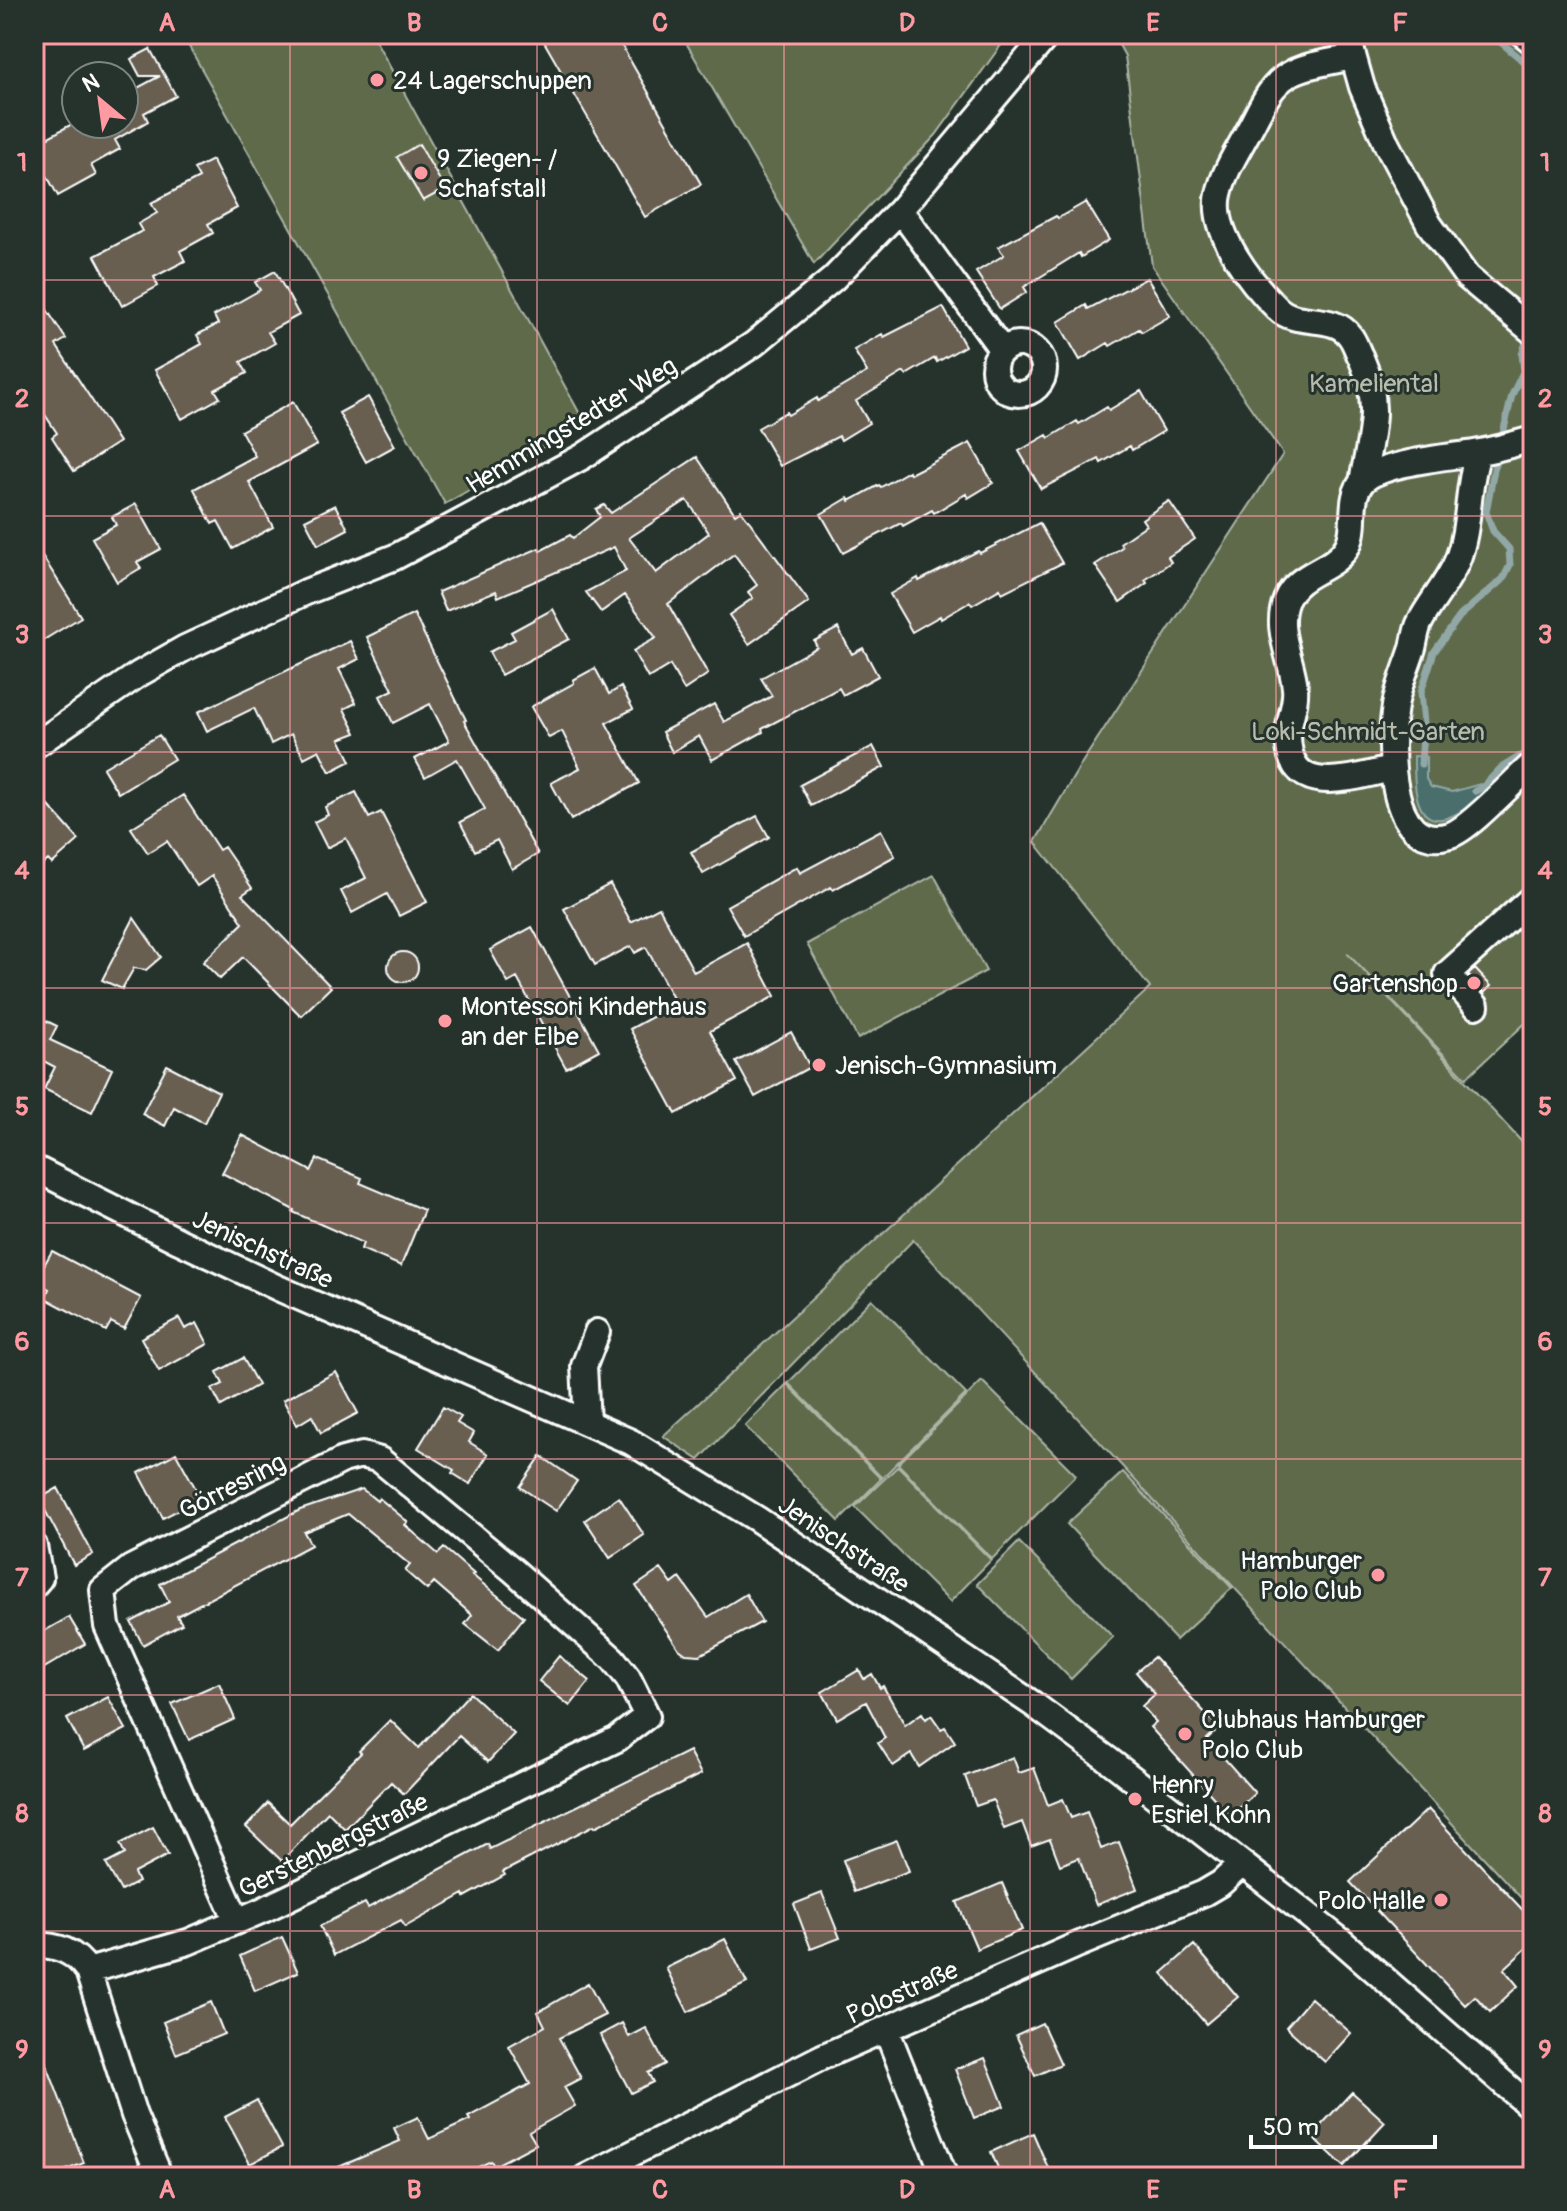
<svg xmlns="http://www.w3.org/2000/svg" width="1567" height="2211" viewBox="0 0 1567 2211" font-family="Pangolin,sans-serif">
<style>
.green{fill:#5e6b4c;stroke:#aeb5a6;stroke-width:2}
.water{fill:#496e6c;stroke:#92a8a7;stroke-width:2}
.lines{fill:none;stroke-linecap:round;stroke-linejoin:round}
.stream{stroke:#92a8a7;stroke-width:7}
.building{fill:#685f51;stroke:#fff;stroke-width:2;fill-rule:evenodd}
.minor-casing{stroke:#fff;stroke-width:30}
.minor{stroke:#26332d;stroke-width:24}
.grid{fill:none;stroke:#ff9aa2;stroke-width:2;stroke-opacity:0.55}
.poi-dot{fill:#ff9aa2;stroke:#26332d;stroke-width:3}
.labels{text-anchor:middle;stroke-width:6;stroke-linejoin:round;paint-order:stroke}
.poi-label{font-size:26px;fill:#fff;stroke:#26332d;text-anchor:start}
.park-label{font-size:26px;fill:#b7bcae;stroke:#26332d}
.street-label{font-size:26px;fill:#fff;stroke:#26332d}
.neatline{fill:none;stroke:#ff9aa2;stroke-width:3}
.grid-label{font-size:26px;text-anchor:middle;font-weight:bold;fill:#ff9aa2}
</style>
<rect width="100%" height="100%" fill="#26332d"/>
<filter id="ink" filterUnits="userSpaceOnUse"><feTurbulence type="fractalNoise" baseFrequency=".0125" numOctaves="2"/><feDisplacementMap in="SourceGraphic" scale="16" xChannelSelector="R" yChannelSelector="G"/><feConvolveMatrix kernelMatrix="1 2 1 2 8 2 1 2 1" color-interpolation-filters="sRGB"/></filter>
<g filter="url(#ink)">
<!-- green -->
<path class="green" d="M182 34H372L585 423 445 504Z
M681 34H1009L936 135 814 264Z
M1113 34H1533V1016L1466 1078 1347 953 1533 1154V1911L913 1240 699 1460 663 1436 1150 988 1035 842 1083 761 1283 454 1152 266 1125 56Z
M934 875 986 971 858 1039 807 944Z
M872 1299 966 1394 882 1478 788 1383Z
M982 1381 1076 1475 992 1559 898 1464Z
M787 1384 881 1479 839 1521 745 1426Z
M898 1466 991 1560 950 1602 855 1507Z
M1123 1472 1232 1588 1176 1640 1067 1524Z
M1019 1542 1113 1637 1071 1679 977 1584Z"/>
<!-- water -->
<path class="water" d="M1414 756 1426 757V779L1431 787 1452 792 1480 784 1489 792C1476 800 1466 810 1452 816 1412 833 1414 779 1414 756Z"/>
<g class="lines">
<!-- stream -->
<path class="stream" d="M1491 34 1533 69
M1501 442 1512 395 1524 370 1522 354 1528 337
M1421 764 1424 723 1421 692 1434 652 1460 616 1503 579 1510 565 1509 549 1493 531 1486 512 1497 454
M1475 791 1483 787 1501 768 1527 752"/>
</g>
<!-- building -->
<path class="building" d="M554 34H615L701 184 645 217 543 40Z
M150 49 176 96 144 113 148 121 115 140 120 149 91 165 96 175 58 196 34 152V145L72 124H124V75L132 91 160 76H140L131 59Z
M419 144 445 189 423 201 397 157Z
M212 160 237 208 208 224 213 233 180 251 185 261 154 277 158 286 122 306 95 256 142 231 138 224 157 213 151 203 199 178 194 169Z
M1086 202 1109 240 1081 257 1079 253 1024 287 1027 292 1000 309 976 272 1004 255 998 247 1056 216 1058 218Z
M275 271 299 315 268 332 275 343 241 362 247 373 215 390 220 398 182 419 155 370 202 344 197 335 218 324 214 316 260 290 255 282Z
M1147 278 1170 316 1142 332 1139 329 1110 346 1108 343 1080 360 1058 322 1086 305 1088 309Z
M34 290 66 339 56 345 119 442 74 471 52 437 57 433 34 398Z
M943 307 965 346 937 362 935 358 906 375 904 372 856 401 869 423 841 440 839 436 780 466 758 428 786 412 788 415 817 398 818 401 867 372 854 350 882 334 884 337Z
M1141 391 1164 431 1132 450 1130 446 1101 463 1099 459 1041 489 1019 451 1047 435 1049 438 1077 421 1079 424 1107 407 1109 410Z
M368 397 395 446 366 462 339 413Z
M293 402 317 445 249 482 273 527 233 549 218 521 212 524 194 489 255 456 241 431Z
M970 443 993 483 968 498 966 494 934 513 932 510 903 526 901 523 843 553 821 514 848 498 850 501 879 485 881 487 909 471 910 474Z
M697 457 735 514 741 510 809 602 749 644 729 615 753 598 748 592 757 585 734 554 668 604 708 674 684 690 670 665 648 678 633 651 656 638 625 595 601 612 586 592 626 571 614 547 498 597 496 591 446 611 438 592 539 548 540 551 570 535 573 538 600 517 596 509 604 505 611 513ZM687 500 709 533 656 573 629 538Z
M1169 501 1195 539 1168 557 1171 562 1145 580 1147 583 1120 602 1095 565 1122 547 1120 543 1146 525 1142 519Z
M136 504 161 549 137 562 141 568 117 582 92 538 116 525 112 517Z
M335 505 348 529 318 545 305 520Z
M1039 523 1062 563 1002 593 1000 589 972 605 970 602 941 619 940 616 912 632 890 594 918 578 919 581 978 551 980 553Z
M34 543 81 617 34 646Z
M553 609 569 639 501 675 489 652 515 639 511 632Z
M414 614 466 720 464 721 538 854 512 869 497 840 475 851 460 822 485 809 457 759 425 777 415 759 449 741 430 704 393 723 380 696 393 690 367 637Z
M838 628 852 654 863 648 878 676 843 695 839 688 762 729 763 732 712 760 699 736 672 752 662 732 714 704 724 722 772 696 761 678 817 647 814 641Z
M350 641 359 659 339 669 356 703 344 709 356 733 340 739 351 761 330 772 319 750 304 758 291 734 271 744 254 708 207 731 198 712Z
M595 668 609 694 621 687 633 709 606 723 639 783 571 820 551 783 580 768 562 731 549 738 531 707 574 683 573 680Z
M159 735 174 759 118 793 103 768Z
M873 746 884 767 811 806 800 785Z
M34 789 79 840 52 864 48 860 34 872Z
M356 792 369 818 381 812 427 902 399 916 387 894 352 913 341 891 366 878 346 838 327 848 314 822 328 815 325 807Z
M183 795 219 850 224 847 252 888 242 895 331 987 301 1016 243 957 220 979 203 962 243 923 212 876 197 886 167 841 148 853 131 828Z
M757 816 769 837 703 874 691 852Z
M881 830 895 856 833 890 831 887 744 936 727 906 797 867 800 873Z
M610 884 631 922 659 907 694 972 747 943 775 996 710 1031 737 1081 676 1114 630 1029 676 1004 646 947 635 953 631 946 595 965 564 909Z
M134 918 161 957 146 970 134 968 122 989 102 980Z
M532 927 599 1050 566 1068 517 978 508 983 490 950Z
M388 967a15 15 0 1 1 30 0a15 15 0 1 1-30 0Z
M1475 969 1491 986 1484 993 1468 975Z
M34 1015 57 1026 50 1040 112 1069 92 1112 44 1089 55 1067 40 1059 34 1071Z
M791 1032 810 1067 755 1097 736 1062Z
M167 1065 219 1092 204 1123 174 1107 165 1126 142 1114Z
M242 1135 311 1171 317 1159 362 1178 360 1183 424 1210 401 1266 361 1249 363 1243 293 1212 294 1210 222 1173Z
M52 1251 141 1298 124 1329 111 1322 106 1331 45 1298 49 1289 35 1281Z
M179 1318 185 1329 197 1323 208 1344 159 1371 141 1338Z
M243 1358 258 1385 221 1406 212 1389 223 1384 217 1372Z
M336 1372 358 1413 321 1433 312 1416 297 1425 283 1400Z
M443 1407 461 1417 457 1423 474 1433 469 1442 488 1454 470 1484 452 1473 454 1470 418 1448Z
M176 1453 201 1498 163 1518 139 1473Z
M541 1456 577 1481 556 1511 520 1487Z
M58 1488 93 1554 74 1565 39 1499Z
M362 1489 377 1501 379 1498 408 1522 405 1525 438 1554 444 1548 474 1574 472 1575 524 1617 498 1650 465 1624 472 1615 434 1582 427 1590 405 1571 410 1565 348 1514 304 1532 311 1545 177 1616 182 1624 143 1645 131 1622 169 1602 160 1584 300 1510Z
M619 1497 644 1535 610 1558 585 1520Z
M661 1569 672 1584 680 1578 708 1617 746 1594 762 1622 700 1655 686 1654 679 1649 636 1586Z
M69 1617 85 1644 34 1674V1637Z
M559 1656 590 1681 570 1706 539 1681Z
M1154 1657 1219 1728 1207 1739 1255 1793 1230 1816 1150 1727 1156 1722 1142 1706 1155 1694 1136 1672Z
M859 1670 864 1679 872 1674 880 1688 883 1686 905 1725 922 1713 926 1719 931 1715 941 1729 945 1727 955 1742 919 1767 911 1754 893 1766 878 1743 885 1738 866 1702 837 1719 822 1692Z
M219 1683 235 1719 189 1740 172 1704Z
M470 1693 514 1734 488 1762 459 1736 404 1794 391 1782 345 1829 328 1812 282 1861 246 1827 268 1803 290 1824 361 1753 359 1751 390 1720 419 1748Z
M108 1697 126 1729 84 1751 67 1719Z
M689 1751 701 1774 595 1827 594 1825 503 1872 505 1875 465 1897 464 1894 405 1927 401 1920 334 1955 320 1926 365 1903 368 1908 488 1844 490 1849Z
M1013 1757 1019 1773 1034 1768 1048 1805 1063 1799 1071 1818 1087 1812 1101 1849 1119 1842 1137 1889 1096 1905 1079 1858 1060 1865 1050 1839 1031 1846 1022 1822 1004 1829 993 1800 976 1806 965 1776Z
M1428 1809 1533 1921V1942L1504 1969 1518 1986 1490 2012 1475 1996 1465 2005 1350 1882Z
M153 1827 168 1855 134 1873 138 1882 121 1891 106 1864 125 1854 120 1844Z
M897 1840 909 1871 854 1892 843 1860Z
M1002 1883 1022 1930 977 1949 957 1902Z
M822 1893 840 1938 811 1949 794 1904Z
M282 1937 298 1972 255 1991 240 1956Z
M725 1939 747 1983 688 2012 666 1968Z
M1194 1945 1238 1997 1206 2024 1162 1973Z
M588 1983 605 2015 559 2038 581 2078 564 2087 575 2106 529 2132 536 2144 494 2166 491 2161 457 2177H315L400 2141 394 2128 418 2117 429 2139 470 2120 468 2117 530 2084 509 2046 545 2026 538 2012Z
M1311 1998 1351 2033 1325 2062 1286 2027Z
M211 2002 224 2034 176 2054 163 2022Z
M622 2023 629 2037 646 2028 665 2064 648 2073 653 2082 631 2093 600 2035Z
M1042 2023 1061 2064 1035 2076 1016 2035Z
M34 2039H37L84 2163 49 2177H38L34 2167Z
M985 2058 1004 2106 974 2118 955 2069Z
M1352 2092 1385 2122 1344 2166 1311 2136Z
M257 2100 282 2147 250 2164 225 2117Z
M1033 2133 1052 2177H1002L991 2152Z"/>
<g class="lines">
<defs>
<path id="minor" d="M1347 34 1362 87 1387 145 1429 224 1467 277 1533 332
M1523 34 1533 42
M1352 57C1333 62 1305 64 1288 75 1269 86 1260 110 1250 128 1239 149 1224 171 1219 194 1210 232 1253 285 1278 309 1297 327 1334 313 1350 336 1355 342 1357 351 1361 358 1382 405 1371 433 1362 482
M900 210 1002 350
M994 369a25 25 0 1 1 50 0a25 25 0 1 1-50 0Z
M1478 453C1466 489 1471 526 1457 561 1448 583 1430 602 1419 624 1416 631 1415 640 1413 648 1407 667 1398 687 1395 706 1389 743 1386 854 1450 835 1470 829 1514 780 1533 764
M34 746 139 674 185 648 306 592 395 557 582 457 754 344 833 279 900 210 1048 34
M1392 769C1351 777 1289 801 1288 736 1288 720 1297 704 1295 688 1292 658 1274 629 1286 600 1298 571 1335 571 1348 545 1358 526 1347 498 1363 481 1381 463 1449 457 1474 453 1494 450 1514 444 1533 439
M1476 1006 1447 974 1533 897
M34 1168 179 1241 278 1288 631 1442 757 1519 1033 1704 1110 1761 1340 1940 1533 2109
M587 1422 584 1366 597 1332
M34 1546 40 1578 34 1585
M34 1945C57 1945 75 1951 88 1971L134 2115 160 2177
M88 1971 188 1942 263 1910 617 1739 647 1716 628 1678 613 1659 514 1571 380 1460 362 1455 343 1460 131 1568 103 1590 107 1626 237 1921
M886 2029 945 2177
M586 2177 822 2057 1075 1946 1204 1893 1221 1883 1241 1865"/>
</defs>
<!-- minor casing -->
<use href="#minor" class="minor-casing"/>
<!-- minor -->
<use href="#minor" class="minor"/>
</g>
</g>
<!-- grid -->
<path class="grid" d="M290 34V2177M537 34V2177M784 34V2177M1030 34V2177M1276 34V2177M34 280H1533M34 516H1533M34 752H1533M34 988H1533M34 1223H1533M34 1459H1533M34 1695H1533M34 1931H1533"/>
<!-- markers -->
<g class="poi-dot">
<circle cx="377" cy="80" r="8"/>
<circle cx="421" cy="173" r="8"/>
<circle cx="1474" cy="983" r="8"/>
<circle cx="445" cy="1021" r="8"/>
<circle cx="819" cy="1065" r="8"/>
<circle cx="1378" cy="1575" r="8"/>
<circle cx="1185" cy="1734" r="8"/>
<circle cx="1135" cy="1799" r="8"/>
<circle cx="1441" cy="1900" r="8"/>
</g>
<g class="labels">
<!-- poi labels -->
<g class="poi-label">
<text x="393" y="89">24 Lagerschuppen</text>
<text x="437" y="167">9 Ziegen- /<tspan x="437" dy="30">Schafstall</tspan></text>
<text x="1458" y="992" text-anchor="end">Gartenshop</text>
<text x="461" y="1015">Montessori Kinderhaus<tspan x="461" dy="30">an der Elbe</tspan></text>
<text x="835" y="1074">Jenisch-Gymnasium</text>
<text x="1362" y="1569" text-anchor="end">Hamburger<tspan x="1362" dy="30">Polo Club</tspan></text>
<text x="1201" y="1728">Clubhaus Hamburger<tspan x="1201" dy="30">Polo Club</tspan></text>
<text x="1151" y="1793">Henry<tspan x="1151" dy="30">Esriel Kohn</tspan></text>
<text x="1425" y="1909" text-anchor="end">Polo Halle</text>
</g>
<!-- park labels -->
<g class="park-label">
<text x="1374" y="392">Kameliental</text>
<text x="1368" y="740">Loki-Schmidt-Garten</text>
</g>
<!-- street labels -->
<g class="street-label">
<text transform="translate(571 425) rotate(-31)" y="9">Hemmingstedter Weg</text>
<text transform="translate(263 1249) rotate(25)" y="9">Jenischstraße</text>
<text transform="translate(232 1486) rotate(-27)" y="9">Görresring</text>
<text transform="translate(844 1544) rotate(34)" y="9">Jenischstraße</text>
<text transform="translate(333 1845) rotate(-26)" y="9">Gerstenbergstraße</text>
<text transform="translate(902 1992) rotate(-24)" y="9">Polostraße</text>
</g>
</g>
<!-- margin -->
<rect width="1567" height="2211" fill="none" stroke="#26332d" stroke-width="88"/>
<!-- north arrow -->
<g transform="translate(100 100) rotate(331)"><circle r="38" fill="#26332d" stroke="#7d8581" stroke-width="2"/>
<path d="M0-6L14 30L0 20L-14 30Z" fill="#ff9aa2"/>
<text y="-12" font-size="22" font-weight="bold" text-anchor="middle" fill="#ffffff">N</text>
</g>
<!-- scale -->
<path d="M1251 2135v12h184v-12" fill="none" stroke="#ffffff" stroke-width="4"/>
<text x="1263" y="2135" font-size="24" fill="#ffffff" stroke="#26332d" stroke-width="6" paint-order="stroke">50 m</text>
<rect x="44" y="44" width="1479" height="2123" class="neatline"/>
<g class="grid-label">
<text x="167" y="31">A</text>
<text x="414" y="31">B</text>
<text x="660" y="31">C</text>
<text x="907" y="31">D</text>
<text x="1153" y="31">E</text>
<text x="1400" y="31">F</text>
<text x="22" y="171">1</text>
<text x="1545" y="171">1</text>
<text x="22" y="407">2</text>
<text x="1545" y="407">2</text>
<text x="22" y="643">3</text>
<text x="1545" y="643">3</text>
<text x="22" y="879">4</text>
<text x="1545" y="879">4</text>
<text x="22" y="1115">5</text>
<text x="1545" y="1115">5</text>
<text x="22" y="1350">6</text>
<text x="1545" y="1350">6</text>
<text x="22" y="1586">7</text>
<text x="1545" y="1586">7</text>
<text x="22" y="1822">8</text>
<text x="1545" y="1822">8</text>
<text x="22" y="2058">9</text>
<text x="1545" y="2058">9</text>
<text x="167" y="2198">A</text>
<text x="414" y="2198">B</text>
<text x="660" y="2198">C</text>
<text x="907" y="2198">D</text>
<text x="1153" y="2198">E</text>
<text x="1400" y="2198">F</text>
</g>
</svg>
